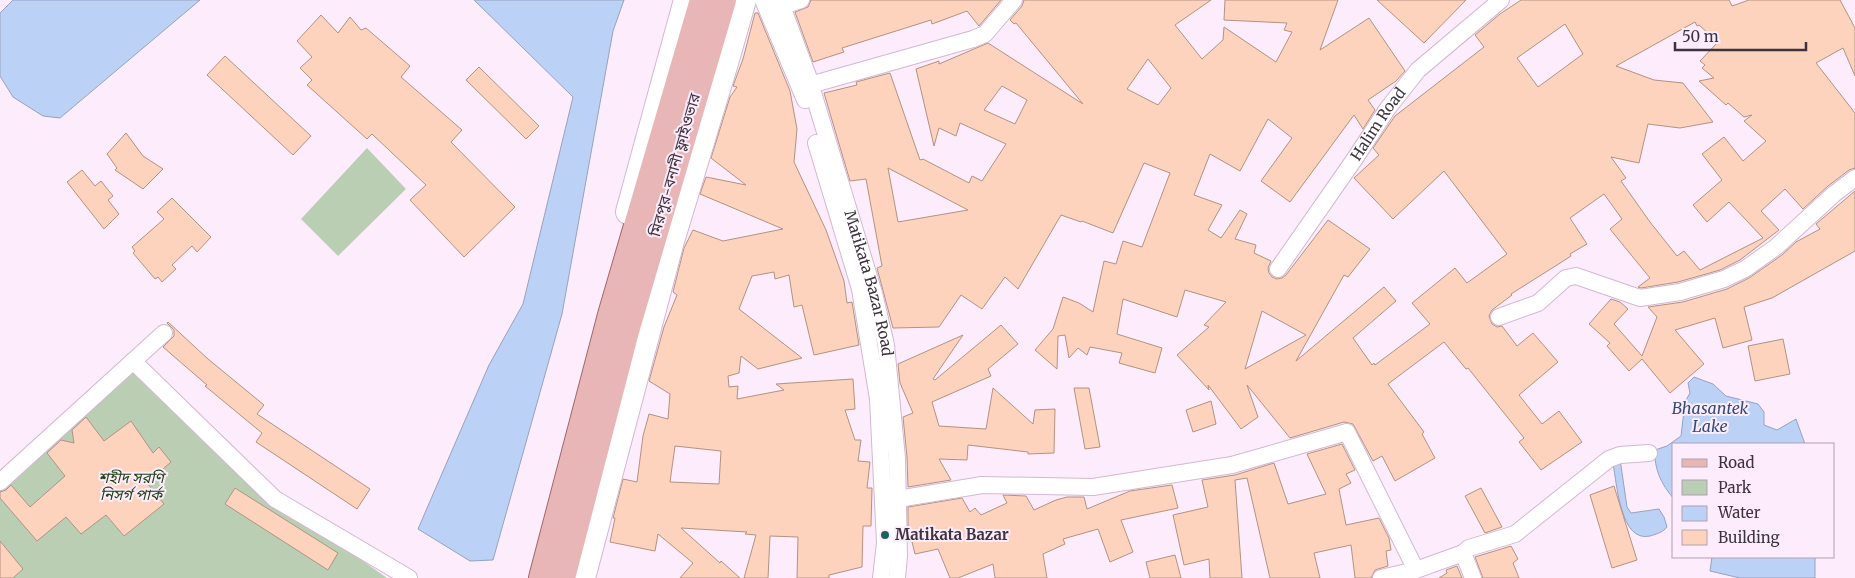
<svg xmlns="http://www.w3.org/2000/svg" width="1855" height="578" viewBox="0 0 1855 578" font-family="Merriweather,'Noto Sans Bengali',serif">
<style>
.green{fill:#baceb4}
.water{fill:#bcd1f6;stroke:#96a2be}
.building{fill:#fdd3bd;stroke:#b39281;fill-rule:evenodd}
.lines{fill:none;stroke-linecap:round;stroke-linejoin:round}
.minor-casing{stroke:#d3b8d2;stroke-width:18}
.secondary-casing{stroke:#d3b8d2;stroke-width:26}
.primary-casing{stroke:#a2686c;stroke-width:28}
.minor{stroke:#fff;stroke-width:16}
.secondary{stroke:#fff;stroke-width:24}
.primary{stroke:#e8b6b6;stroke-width:26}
.poi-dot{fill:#1b645a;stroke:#fdecfc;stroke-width:2}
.labels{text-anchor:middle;stroke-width:4;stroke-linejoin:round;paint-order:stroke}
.street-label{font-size:15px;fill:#3d333d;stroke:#fdecfc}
.park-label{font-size:15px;font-style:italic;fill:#1e4212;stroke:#fdecfc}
.poi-label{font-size:15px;font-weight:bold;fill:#3d333d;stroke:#fdecfc;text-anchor:start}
.water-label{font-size:16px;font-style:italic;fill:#314b7b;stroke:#fdecfc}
</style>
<rect width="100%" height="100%" fill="#fdecfc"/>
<!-- green -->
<path class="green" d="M367 148 406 189 338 256 301 219Z
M133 361 275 499 387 578H0V482Z"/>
<!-- water -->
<path class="water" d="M13 0H200L60 118 43 116 13 97 0 76V13Z
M474 0H624L613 31 562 314 493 560 470 561 418 529 489 365 523 304 573 97Z
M1694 377 1713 384 1726 396 1758 404 1764 412V425L1777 430 1796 419 1805 444H1674V499C1661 484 1654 469 1655 450L1667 446 1681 436 1685 402 1690 393 1688 383Z
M1620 459 1627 507 1631 513 1659 509 1664 517 1667 527C1663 532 1657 534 1650 536 1620 543 1617 483 1613 464Z
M1712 557H1815V578H1740L1710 571Z"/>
<!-- building -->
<path class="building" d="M811 0H1001L979 26 967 11 932 24 931 20 842 48 844 52 813 62 795 12 808 7Z
M1024 0H1211L1175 25 1202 59 1223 40 1224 27 1276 62 1292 32 1284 30 1287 23 1224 20 1225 0H1338L1320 50 1369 18 1405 71 1396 81 1368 100 1375 110 1363 129 1354 115 1290 202 1261 181 1292 138 1268 119 1240 171 1210 154 1194 195 1222 205 1208 230 1221 238 1240 210 1247 214 1235 239 1256 245 1254 253 1271 261 1268 268 1269 273 1272 277 1277 279 1282 278 1286 275 1328 220 1370 249 1348 277 1344 275 1296 361 1384 287 1396 301 1353 338 1372 365 1374 363 1375 365 1430 324 1412 303 1455 268 1467 283 1507 254 1444 171 1393 219 1354 178 1379 155 1373 148 1395 116 1484 47 1475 35 1500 14 1521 0H1729L1732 6 1749 0H1840L1855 28V76L1843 48 1816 63 1855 113V168L1849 170 1828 186 1803 209 1785 189 1761 211 1779 230 1740 260 1720 270 1678 282 1641 288 1638 287 1650 278 1610 229 1622 219 1604 194 1570 218 1587 244 1570 254 1571 256 1557 265 1511 294 1512 295 1492 310 1489 316 1492 324 1497 327 1502 326 1517 346 1533 333 1558 362 1519 395 1542 424 1559 411 1582 442 1541 470 1519 442 1524 438 1468 368 1466 369 1444 342 1388 384 1424 432 1422 434 1435 458 1395 481 1382 456 1373 461 1353 424 1344 422 1290 438 1247 385 1258 417 1241 429 1208 385 1209 390 1177 355 1209 327 1204 325 1226 302 1185 290 1177 317 1123 299 1117 334 1162 348 1155 373 1119 363 1122 353 1090 347 1087 355 1078 348 1069 358 1065 335 1058 336 1057 369 1035 350 1053 329 1063 297 1079 303 1093 312 1104 261 1116 264 1123 241 1142 247 1170 173 1144 163 1113 233 1082 221 1081 222 1061 215 1018 289 1005 277 982 309 961 295 939 327 893 328 877 268 882 266 866 179 850 181 824 93 857 85 856 82 890 73 920 160 923 159 969 183 972 176 982 181 1006 144 960 123 956 136 939 128 934 146 916 69 939 61V64L988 43 1083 104 1016 23 1014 24 1010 20 1022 6ZM1695 22 1697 26 1699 25 1718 42 1700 61 1705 65 1702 68 1714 78 1699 81 1726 105 1728 103 1744 117 1752 115 1744 121 1766 141 1743 161 1724 137 1702 154 1722 180 1693 205 1707 222 1729 202 1763 238 1700 270 1684 251 1677 256 1650 222 1621 181 1626 178 1611 157 1639 163 1648 124 1680 128 1713 122 1683 83 1654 80 1616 66ZM1565 24 1583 54 1538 87 1517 58ZM1148 59 1171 88 1158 105 1127 89ZM1002 86 1027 100 1015 124 984 110ZM888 168 968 210 898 222ZM1262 311 1306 335 1245 369Z
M1377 0H1466L1424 43Z
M755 13H758L790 91 797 129 794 162 826 230 844 281 847 303 852 302 859 345 814 355 802 305 794 307 789 275 775 279 774 272 752 276 739 309 802 358 758 369 741 356 739 373 728 376 729 387 738 386 737 399 784 390 776 384 853 379 855 409 845 410 855 440H861L858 461 870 462 867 488H872L871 526H863L862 567 829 575V578H797L798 537 770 536 768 578H744L756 535 745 534 747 532 681 528 720 563 721 561 740 578H680L693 563 658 534 655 551 610 542 615 518H613L623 479 637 482 643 436 649 414 668 419 670 394 649 381 664 327 677 295 673 292 684 248 693 230 723 241 783 229 700 194 706 177 746 185 711 158 730 97 737 87 733 86 743 59ZM675 446 721 451 719 484 670 482Z
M321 15 338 33 350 17 361 30 366 28 410 66 401 77 462 130 451 142 515 207 464 257 410 200 426 185 372 134 367 139 307 85 312 80 300 68 312 57 297 41Z
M225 56 311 136 293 155 207 75Z
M479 67 539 126 526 139 466 80Z
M126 133 143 156 163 169 143 189 115 170 117 168 107 154Z
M82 170 95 186 101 181 113 196 108 200 119 214 104 229 67 182Z
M1855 191V251L1772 298 1744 307 1752 340 1723 348 1715 318 1675 330 1704 364 1670 393 1642 359 1629 371 1607 346 1610 343 1589 324 1611 299 1620 302 1628 309 1614 324 1642 356 1657 317 1648 307 1683 302 1727 289 1749 278 1782 255 1796 242 1820 229 1816 224Z
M172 198 211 237 197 252 192 246 172 265 176 269 162 282 158 277 155 279 133 253 135 251 132 247 164 219 157 212Z
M168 322 208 359 264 405 257 414 370 489 357 509 256 442 262 433 205 386 207 385 163 347 174 336V330L167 323Z
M1001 325 1018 344 988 369 991 376 932 402 939 426 986 429 993 388 1033 424 1035 410 1055 409 1054 453 1028 454V452L968 445 967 460 939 459 951 480 908 487 907 457 903 417 913 413 900 383 898 364 963 335 933 379 935 380Z
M1783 339 1790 374 1755 381 1748 346Z
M1074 388H1089L1100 447 1085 449Z
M1211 401 1216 424 1193 432 1186 410Z
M86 417 104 441 131 421 153 453 159 447 171 462 147 483 164 504 124 536 106 515 81 534 66 517 37 541 0 498V492L6 490 11 485 30 507 65 476 47 453 61 440 74 443 72 430Z
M1342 444 1355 470 1346 474 1351 483 1339 489 1346 525 1379 518 1389 538 1391 550 1386 551 1388 566 1375 570 1371 578H1355L1351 545 1314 553 1320 578H1270L1247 478 1235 480 1242 578H1210L1209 559 1184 565 1173 515 1208 507 1202 480 1235 475 1274 463 1288 504 1326 494 1307 454Z
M1172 485 1178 508 1121 520 1133 552 1110 562 1098 529 1063 539 1065 544 1043 554 1047 578H995L993 564 958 578H950L938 549 915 554 908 526V507L962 498 970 512 975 508 981 515 1007 503 1003 495 1026 496 1034 510 1056 500 1067 497H1084L1087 509 1130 491Z
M1614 486 1637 560 1612 568 1590 495Z
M235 488 338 553 328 570 225 504Z
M1481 488 1502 527 1485 533 1465 496Z
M0 541 23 569 13 578H0Z
M1511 546 1518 559 1513 563 1519 578H1483L1475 557Z
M1175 555 1181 578H1150L1146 562Z
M1457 566 1462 578H1439L1447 573 1446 570Z"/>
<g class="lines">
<defs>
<g id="minor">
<path d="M763 0 805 100"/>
<path id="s1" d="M778 0 782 6 808 76 874 293 886 345 897 458 899 556 897 578"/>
<path d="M782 6 801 0"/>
<path d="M810 85 973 39 985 34 1014 0"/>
<path d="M816 143 860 289 878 399 885 543 881 578"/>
<path id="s2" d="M1278 269 1356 157 1388 108 1418 70 1501 0"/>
<path d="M1499 317 1538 303 1566 278 1576 276 1640 298 1680 292 1724 279 1745 269 1776 247 1834 194 1855 178"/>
<path d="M133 361 275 499 409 578"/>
<path d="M0 482 164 333"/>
<path d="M898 499 982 485 1093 487 1232 465 1347 432 1416 570 1463 553 1473 578"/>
<path d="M1463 553 1469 548 1515 534 1609 459 1620 455 1649 453"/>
<path d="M1381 578 1416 570"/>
</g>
<path id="secondary" d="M628 212 686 0
M583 578 672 241 726 63 744 0"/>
<path id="primary" d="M542 578 611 315 703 0
M562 578 626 331 723 0"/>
</defs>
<!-- minor casing -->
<use href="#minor" class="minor-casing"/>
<!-- secondary casing -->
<use href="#secondary" class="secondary-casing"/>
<!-- primary casing -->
<use href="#primary" class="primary-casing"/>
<!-- minor -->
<use href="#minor" class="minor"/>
<!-- secondary -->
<use href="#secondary" class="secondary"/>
<!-- primary -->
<use href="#primary" class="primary"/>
</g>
<!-- markers -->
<circle class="poi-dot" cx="885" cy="535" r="5"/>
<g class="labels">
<!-- street labels -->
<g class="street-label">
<text dy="5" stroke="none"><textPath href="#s2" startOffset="176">Halim Road</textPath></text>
<text transform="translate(675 165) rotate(-74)" y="5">মিরপুর-বনানী ফ্লাইওভার</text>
<text dy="5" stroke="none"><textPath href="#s1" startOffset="298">Matikata Bazar Road</textPath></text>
</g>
<!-- park labels -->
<g class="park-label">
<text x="131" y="483">শহীদ সরণি<tspan x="131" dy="17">নিসর্গ পার্ক</tspan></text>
</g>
<!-- poi labels -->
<g class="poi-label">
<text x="895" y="540">Matikata Bazar</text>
</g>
<!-- water labels -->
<g class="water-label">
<text x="1710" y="414">Bhasantek<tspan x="1710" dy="18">Lake</tspan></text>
</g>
</g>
<!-- legend -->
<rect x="1672" y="443" width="162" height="115" fill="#fdecfc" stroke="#b0a2b0"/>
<rect x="1682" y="459" width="25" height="8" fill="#e8b6b6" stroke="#b0a2b0"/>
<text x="1718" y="468" font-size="15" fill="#3d333d">Road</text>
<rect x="1682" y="480" width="25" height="15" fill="#baceb4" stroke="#b0a2b0"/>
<text x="1718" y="493" font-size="15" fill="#3d333d">Park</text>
<rect x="1682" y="506" width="25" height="15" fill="#bcd1f6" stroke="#b0a2b0"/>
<text x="1718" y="518" font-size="15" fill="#3d333d">Water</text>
<rect x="1682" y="530" width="25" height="15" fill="#fdd3bd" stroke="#b0a2b0"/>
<text x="1718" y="543" font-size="15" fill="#3d333d">Building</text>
<!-- scale -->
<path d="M1675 42v8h131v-8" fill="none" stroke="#3d333d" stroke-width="2.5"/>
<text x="1682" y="42" font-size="15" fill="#3d333d" stroke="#fdecfc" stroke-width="4" paint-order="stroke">50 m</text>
</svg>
